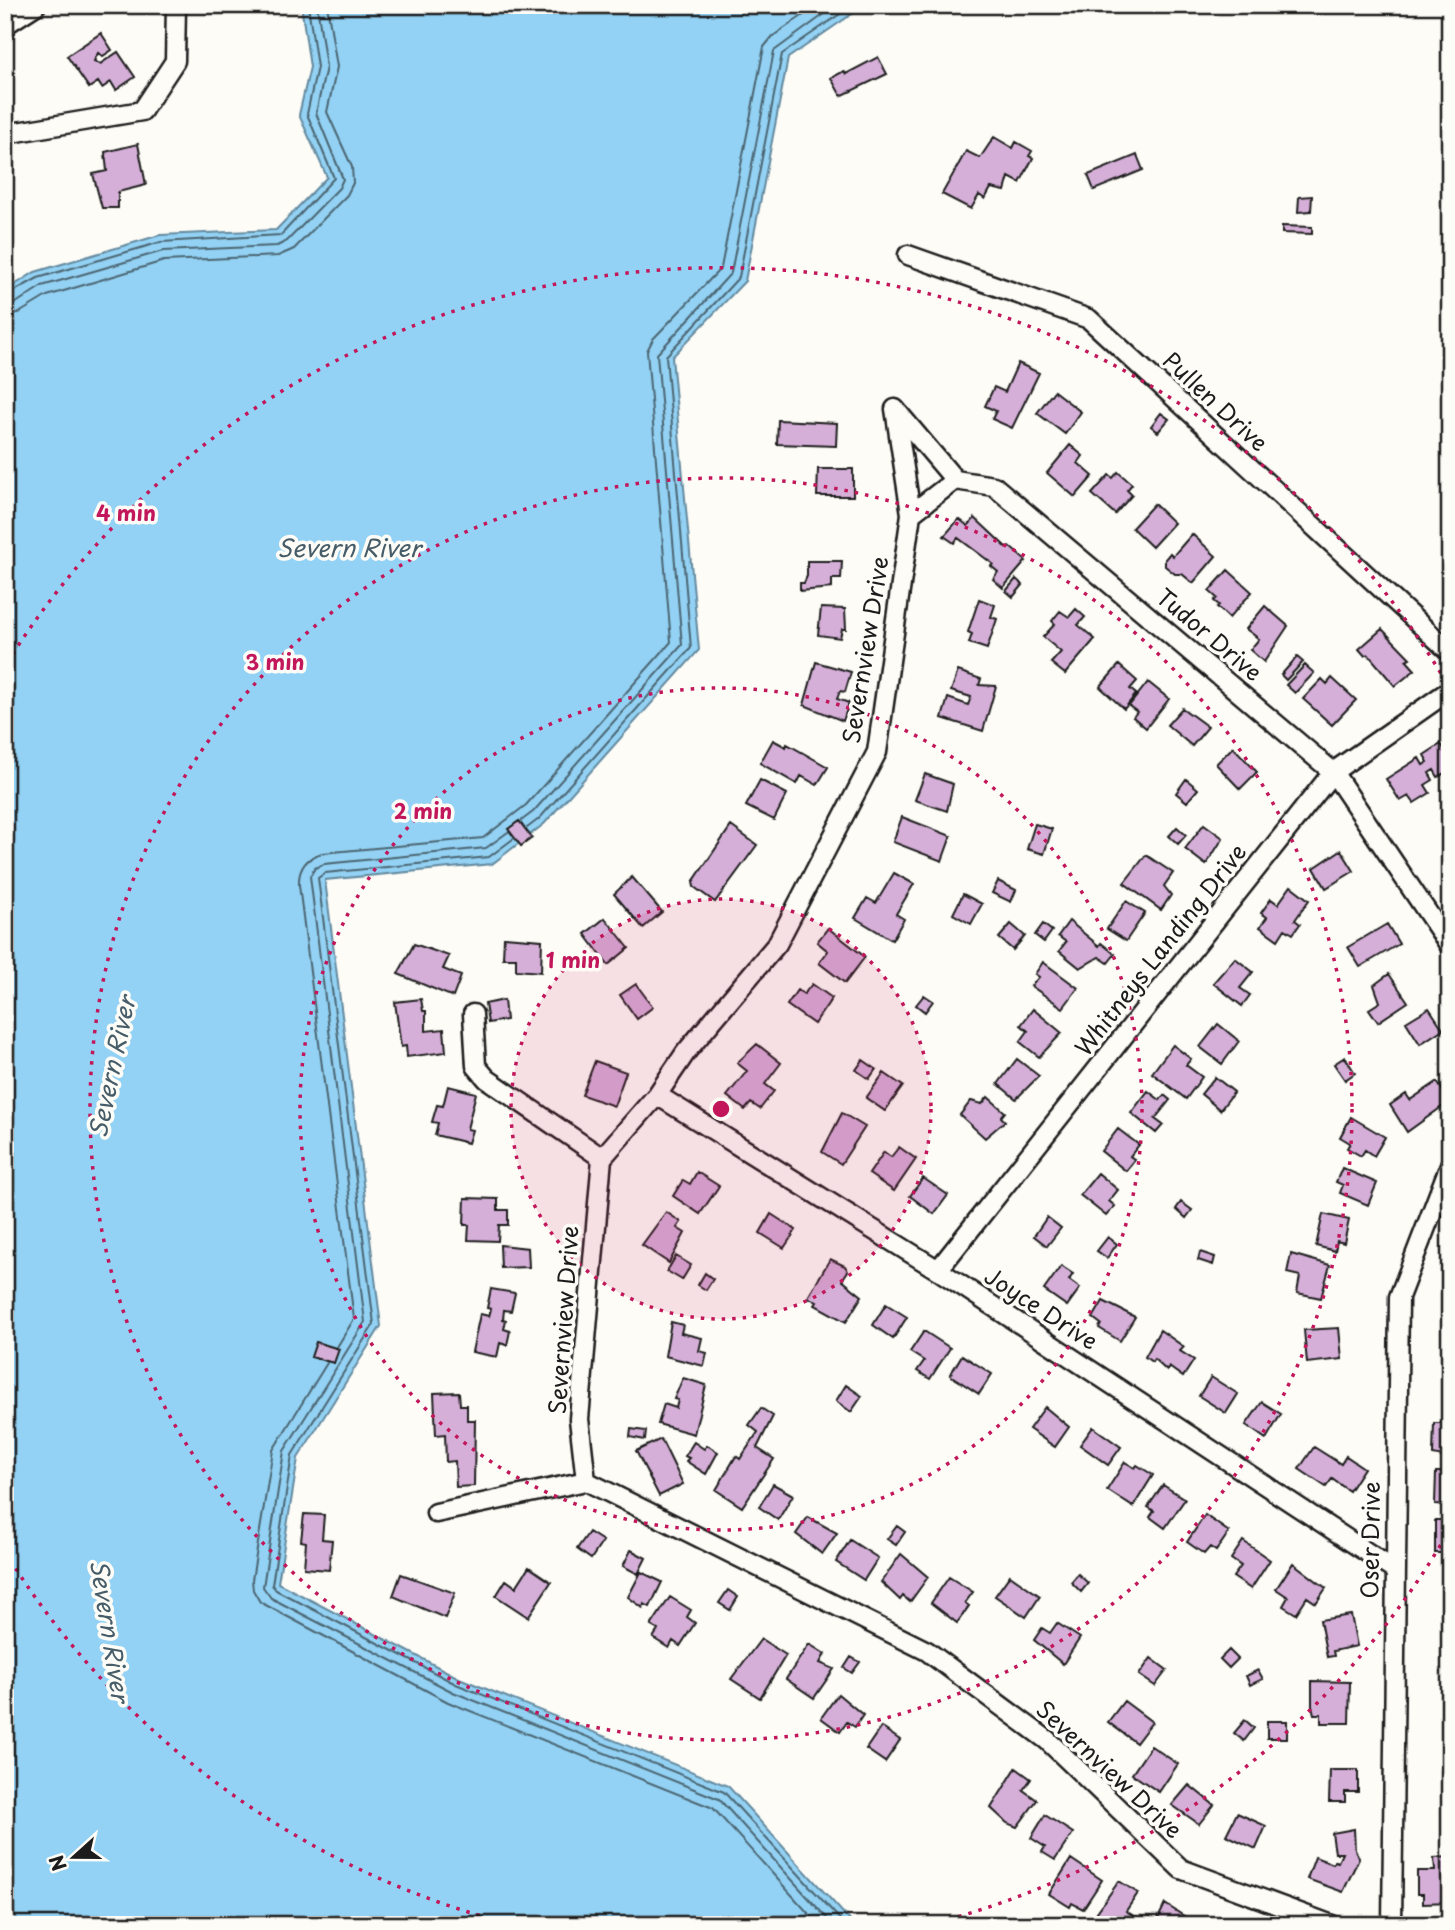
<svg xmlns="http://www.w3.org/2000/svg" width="1455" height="1930" viewBox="0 0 1455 1930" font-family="'Playpen Sans',sans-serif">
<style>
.water{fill:#93d2f4;stroke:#63899e;stroke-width:2}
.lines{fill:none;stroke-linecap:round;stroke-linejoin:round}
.shore{stroke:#4c6572;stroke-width:2}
.building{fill:#d5afd8;stroke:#1c1c1c;stroke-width:2}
.minor-casing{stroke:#1c1c1c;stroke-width:23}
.minor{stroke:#fdfcf7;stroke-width:18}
.ring{fill:none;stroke:#c2185b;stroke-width:3.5;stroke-dasharray:3.5 7}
.labels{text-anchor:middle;stroke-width:7;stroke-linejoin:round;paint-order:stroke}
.street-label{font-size:23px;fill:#1c1c1c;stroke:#fdfcf7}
.water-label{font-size:24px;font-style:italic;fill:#465c68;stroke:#fdfcf7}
.centre{fill:#c2185b;stroke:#fdfcf7;stroke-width:3.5}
.ring-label{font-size:21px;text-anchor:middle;font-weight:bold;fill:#c2185b;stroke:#fdfcf7;stroke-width:7;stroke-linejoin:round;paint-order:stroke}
</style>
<rect width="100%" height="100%" fill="#fdfcf7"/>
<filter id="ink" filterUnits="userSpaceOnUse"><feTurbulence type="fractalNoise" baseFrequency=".0143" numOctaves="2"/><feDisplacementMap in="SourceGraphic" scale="14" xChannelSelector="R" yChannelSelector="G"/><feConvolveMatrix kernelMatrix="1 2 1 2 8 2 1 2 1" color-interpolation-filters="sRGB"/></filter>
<g filter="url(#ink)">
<!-- water -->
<path class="water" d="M301 5H865L788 58 745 281 672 357 699 650 544 824 492 864 325 880 381 1326 298 1458 278 1583 459 1678 728 1786 854 1925H5V291L35 272 160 235 276 230 327 177 299 115 310 67Z"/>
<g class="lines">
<!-- shore -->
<path class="shore" d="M5 296 38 278 161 242 281 235 334 178 307 114 317 67 308 5
M5 305 16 303 42 286 163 251 277 246 287 241 339 188 343 179 316 113 326 67 317 5
M5 315 19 313 47 296 164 261 278 256 294 249 347 195 353 183 352 167 327 112 337 67 327 5
M521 821 533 812 682 645 657 354 731 273 774 51 837 5
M527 828 539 819 691 648 666 356 739 277 782 54 853 5
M508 832 486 848 324 864 315 868 310 876 365 1322 284 1451 263 1587 271 1598 453 1692 719 1799 833 1925
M513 839 489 857 325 873 318 878 374 1324 292 1455 272 1585 276 1590 456 1684 724 1792 845 1925
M337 1347 354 1319 299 885C298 868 306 858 322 853L483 838 526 805 671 642 647 351 653 339 721 268 764 47 773 36 818 5
M327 1363 273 1450 252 1580 253 1590 260 1602 448 1702 713 1808 819 1925"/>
</g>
<!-- building -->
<path class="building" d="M101 33 112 50 103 56 98 53 94 61 100 64 118 52 135 77 116 90 111 82 102 88 98 82 89 88 67 56Z
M878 57 887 74 841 96 831 78 844 71 846 74Z
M994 137 1013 148 1016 142 1032 151 1029 156 1033 158 1020 183 1009 177 1005 191 991 188 985 199 979 195 971 209 942 194 966 151 980 158Z
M138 144 146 185 118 192V208H102L93 174 107 171 105 152Z
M1137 155 1143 170 1094 190 1088 175Z
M1312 196 1311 211 1298 212 1299 197Z
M1282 226 1312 227V234L1282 233Z
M1018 363 1039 373 1012 428 992 419 996 411 985 406 994 387 1005 392Z
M1054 391 1081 412 1065 434 1037 413Z
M1161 413 1169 419 1158 432 1151 426Z
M778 420 837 423 836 446 777 444Z
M1070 445 1083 456 1078 463 1093 476 1075 497 1047 473Z
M818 469H853V496H817Z
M1118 472 1132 484 1127 490 1132 495 1115 514 1092 494 1109 475 1113 478Z
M1154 504 1174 523 1152 547 1132 528Z
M975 518 1007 548 1009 546 1026 561 1003 588 993 579 998 572 991 566 993 564 958 538 954 543 944 536 959 519 968 526Z
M1192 534 1216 556 1193 583 1182 574H1175L1165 566V559L1170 553 1173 556Z
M807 561H842L841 579H832V588L800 591V583H804L807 576Z
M1228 570 1252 592 1229 618 1217 607 1219 605 1214 601 1217 598 1209 591Z
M1016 579 1023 585 1013 597 1006 591Z
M979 599 995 605 991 617 997 619 987 649 969 643 972 634 968 632Z
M1265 606 1288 626 1264 662 1250 650 1259 639 1246 629Z
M821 608 845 609 846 629H842L840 638 818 635Z
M1076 609 1085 617 1078 625 1095 639 1065 674 1051 663 1061 652 1043 637 1055 624 1052 621 1060 611 1069 617Z
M1382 629 1410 658 1406 660 1415 670 1395 686 1368 654 1365 656 1359 649Z
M1297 657 1303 662 1286 680 1281 675Z
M816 662 851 672 845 692 840 691 837 699 849 703 843 721 804 705Z
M1119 665 1137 681 1130 689 1136 694 1124 709 1100 687Z
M1305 665 1314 673 1295 693 1286 685Z
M958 671 981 679 979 685 996 686 983 731 942 718 948 698 968 705 971 697 951 691Z
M1332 678 1356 700 1332 725 1303 699 1322 679 1327 684Z
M1148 682 1169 699 1146 728 1133 717 1137 712 1129 706Z
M1182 708 1208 727 1192 746 1167 725Z
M773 740 786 747 787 744 828 767 817 785 801 776 797 784 760 763Z
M1441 744 1450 758V770L1438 777 1434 770 1429 773 1433 780 1425 785 1430 793 1414 803 1409 796 1400 801 1386 779 1419 758 1423 765 1428 762 1424 755Z
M1233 747 1257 772 1240 789 1216 764Z
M925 774 953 784 947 811 915 800Z
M1186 779 1198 789 1187 802 1176 793Z
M760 780 787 794 774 820 746 806Z
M902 817 951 836 942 861 893 842Z
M519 821 532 838 521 846 508 829Z
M1035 824 1052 829 1044 854 1027 849Z
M1204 824 1223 838 1206 865 1185 849Z
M731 826 757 845 715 902 694 887 693 882Z
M1177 827 1186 835 1178 844 1169 836Z
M1341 850 1354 871 1326 888 1314 868Z
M1146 855 1173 873 1164 886 1171 895 1161 910 1124 883Z
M894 873 914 884 896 914 904 919 892 940 855 918 867 898 876 903Z
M632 877 662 912 643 928 614 894Z
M998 881 1016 890 1011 902 992 893Z
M1291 886 1309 900 1295 920 1300 924 1293 934 1285 929 1278 940 1260 927 1267 917 1261 913 1271 899 1278 904Z
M963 894 982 904 971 924 953 914Z
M1126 901 1145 913 1126 941 1107 929Z
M605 918 629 948 608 965 585 934Z
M1069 921 1099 946 1101 943 1115 954 1108 963 1099 957 1080 968 1059 951 1066 942 1058 936Z
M1011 924 1025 936 1013 950 999 938Z
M1043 924 1052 931 1044 942 1035 935Z
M1387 924 1399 944 1360 967 1348 947Z
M828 928 865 957 845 983 819 963 828 951 817 942Z
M504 937 542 940 541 972 516 970V958H503Z
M414 944 449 956 443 969 461 976 453 997 398 974Z
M1235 958 1253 972 1240 988 1250 995 1242 1006 1213 983Z
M1043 962 1078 988 1063 1008 1031 986 1039 977 1035 974Z
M1389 974 1408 1002 1378 1022 1369 1009 1380 1002 1374 985Z
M636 984 653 1007 637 1019 620 995Z
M812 984 832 998 814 1024 787 1005 797 990 804 994Z
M924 995 933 1001 925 1012 916 1005Z
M421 999 423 1011H426V1031L444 1029 446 1052 407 1057 406 1046 401 1047 395 1002Z
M504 1000 506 1020 488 1023 485 1004Z
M1429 1008 1443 1029 1420 1044 1406 1022Z
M1033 1009 1062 1033 1039 1057 1020 1042 1028 1031 1021 1025Z
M1218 1024 1239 1041 1222 1064 1200 1047Z
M757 1044 781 1063 765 1084 774 1091 760 1109 751 1103 745 1110 727 1096 747 1071 737 1063Z
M1173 1045 1191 1059 1186 1065 1202 1077 1186 1099 1152 1073Z
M1345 1057 1355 1073 1345 1080 1334 1064Z
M1017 1059 1039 1076 1016 1099 998 1084Z
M863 1060 876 1069 869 1079 856 1070Z
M595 1061 626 1072 614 1106 582 1095Z
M884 1073 903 1086 885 1111 866 1098Z
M1215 1077 1234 1092 1220 1110 1201 1094Z
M1437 1082 1450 1101 1407 1132 1390 1105 1406 1094 1410 1100Z
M448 1086 476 1093 467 1129 472 1130 468 1143 435 1135 438 1123 432 1122 437 1105 443 1106Z
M1148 1091 1160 1100 1164 1095 1170 1100 1155 1119 1163 1125 1156 1133 1131 1113Z
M988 1097 1005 1112 1001 1117 1005 1121 985 1138 960 1115 971 1101 982 1104Z
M842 1113 865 1127 841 1164 822 1152Z
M1351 1117 1385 1137 1374 1156 1365 1150 1361 1156 1347 1148 1350 1143 1340 1137Z
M1118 1129 1139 1145 1130 1156 1135 1160 1126 1171 1101 1151Z
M899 1147 916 1159 894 1191 869 1174 884 1152 891 1157Z
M1342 1168 1377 1183 1368 1205 1340 1193 1343 1185 1336 1182Z
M697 1172 719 1186 700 1214 673 1196 683 1180 690 1184Z
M1098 1173 1118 1190 1109 1201 1115 1206 1106 1216 1080 1195Z
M923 1178 948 1195 934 1214 910 1196Z
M465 1198 498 1199V1210H508V1225H499L498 1241 468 1240 469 1225H464Z
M1181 1202 1192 1210 1186 1218 1176 1209Z
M666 1212 681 1222 677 1228 685 1233 669 1263 642 1245Z
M771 1214 796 1230 784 1248 760 1233Z
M1323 1214 1349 1220 1344 1243 1337 1241 1335 1251 1316 1246Z
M1047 1217 1061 1228 1047 1246 1034 1236Z
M1108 1237 1117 1244 1107 1258 1097 1251Z
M500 1245 528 1248 529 1267 501 1268Z
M1200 1252 1215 1257 1213 1265 1198 1260Z
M1291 1254 1330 1265 1321 1298 1297 1293 1300 1276 1287 1273Z
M676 1256 691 1265 682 1280 667 1271Z
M830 1259 845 1266 848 1271 842 1280 862 1296 846 1322 815 1305 817 1302 808 1297Z
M1061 1266 1073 1274 1069 1280 1080 1288 1067 1306 1044 1290Z
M705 1273 713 1279 706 1290 698 1285Z
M491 1289 515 1293 511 1311 504 1310 503 1319 506 1320 504 1329 510 1331 507 1345 500 1343 497 1357 472 1352 480 1314 489 1316 491 1309 487 1308Z
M1103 1301 1135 1317 1120 1341 1099 1328 1101 1324 1093 1318Z
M886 1304 907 1317 893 1339 873 1325Z
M671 1322 683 1325 681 1333 702 1338 699 1351 707 1353 704 1366 665 1356Z
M1339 1328 1342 1359 1307 1363 1304 1330Z
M1160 1330 1184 1347 1180 1351 1194 1360 1183 1377 1169 1367 1167 1371 1154 1359 1152 1362 1145 1357Z
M924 1331 950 1348 930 1379 917 1371 924 1361 910 1352Z
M316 1342 339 1349 334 1363 311 1357Z
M962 1355 992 1374 979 1394 950 1375Z
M1443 1372H1450V1410L1443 1411 1442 1395H1449V1389H1444Z
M1211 1377 1238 1394 1226 1413 1199 1396Z
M683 1378 706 1385 694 1434 658 1424 664 1404 676 1408 678 1400 674 1399Z
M846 1385 862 1396 851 1412 836 1401Z
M459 1392 460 1405H467V1420H475L474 1486 456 1487 455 1461 446 1462 445 1434 436 1435 434 1393Z
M1262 1402 1281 1414 1266 1439 1246 1425Z
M1045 1407 1069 1427 1055 1447 1029 1429Z
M761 1408 773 1416 757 1448 774 1459 742 1507 716 1490 736 1456 740 1459 758 1432 749 1425Z
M1434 1423H1450L1448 1458 1433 1455Z
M1093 1427 1121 1447 1108 1465 1080 1445Z
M631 1429 646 1431 645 1440 630 1437Z
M661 1439 683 1484 659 1496 636 1451Z
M694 1442 704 1449 707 1445 718 1452 706 1474 686 1461 689 1458 685 1456Z
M1314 1447 1341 1464 1346 1456 1364 1468 1349 1491 1332 1479 1326 1487 1299 1469Z
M1125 1462 1135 1468 1137 1465 1153 1475 1133 1507 1107 1490Z
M1436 1472H1450V1505L1435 1504Z
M773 1484 793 1495 778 1520 759 1507Z
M1163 1485 1185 1499 1165 1528 1150 1517 1154 1511 1148 1507Z
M304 1514 324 1515 322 1539 332 1540 329 1570 304 1568 306 1542 301 1541Z
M1205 1515 1229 1532 1216 1551 1210 1547 1204 1554 1187 1542Z
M808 1517 837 1533 822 1554 796 1534Z
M1435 1520H1450V1553H1435Z
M897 1526 905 1532 896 1545 887 1539Z
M589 1532 603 1541 591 1559 577 1549Z
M850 1540 878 1558 864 1580 836 1562Z
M1243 1541 1270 1560 1251 1589 1233 1577 1241 1566 1231 1559Z
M631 1550 646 1558 638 1574 623 1566Z
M901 1554 928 1577 910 1602 903 1596 900 1600 881 1582Z
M1293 1563 1326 1588 1316 1603 1307 1597 1296 1614 1283 1606 1288 1597 1276 1589Z
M529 1567 551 1582 528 1617 496 1596 506 1580 516 1587Z
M641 1572 662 1582 650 1607 644 1604 643 1608 628 1597Z
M401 1574 455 1593 445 1618 393 1596Z
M1078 1574 1088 1583 1081 1592 1071 1582Z
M1010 1575 1040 1596 1026 1617 995 1596Z
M949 1577 973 1592 965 1603 969 1606 957 1623 931 1603Z
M728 1590 738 1597 730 1610 719 1603Z
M670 1597 691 1610 687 1617 695 1623 680 1646 673 1641 669 1648 653 1638 658 1630 651 1626Z
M1351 1615 1357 1646 1333 1651 1334 1656 1327 1657 1320 1620Z
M1057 1623 1080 1638 1063 1664 1034 1640 1042 1628 1050 1633Z
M761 1639 786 1655 760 1698 731 1679Z
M809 1644 825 1654 820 1663 834 1669 814 1698 786 1679Z
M1229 1650 1238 1659 1229 1668 1220 1659Z
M851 1657 860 1662 852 1673 844 1668Z
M1151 1658 1167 1670 1155 1686 1139 1675Z
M1258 1670 1263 1679 1250 1685 1246 1676Z
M1312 1681 1350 1682 1349 1723H1321V1714H1314L1312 1706Z
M838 1694 863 1715 855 1727 847 1722 840 1732 821 1718Z
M1124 1701 1152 1722 1136 1743 1108 1722Z
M1245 1720 1254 1728 1244 1741 1234 1733Z
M1267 1721H1287V1738H1267Z
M881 1727 900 1740 885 1762 866 1749Z
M1151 1746 1178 1764 1159 1792 1132 1774Z
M1016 1768 1031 1779 1023 1790 1037 1800 1017 1827 1007 1823 991 1808Z
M1330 1770H1358V1792H1345V1802H1329Z
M1189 1785 1214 1805 1199 1824 1172 1805Z
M1237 1813 1266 1826 1256 1849 1226 1835Z
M1045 1815 1073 1833 1055 1860 1042 1852 1045 1847 1031 1838Z
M1354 1829 1355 1850 1359 1858 1343 1892 1307 1879 1315 1857 1333 1864 1335 1861 1338 1862 1342 1853H1335L1332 1833Z
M1449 1857 1450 1902 1423 1903V1894H1417V1871H1435L1434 1858Z
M1071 1859 1102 1880 1083 1909 1072 1903 1070 1907 1049 1894Z
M1119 1881 1138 1893 1126 1911 1137 1918 1132 1925H1101L1092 1919Z
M1165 1904 1187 1918 1182 1925H1155Z"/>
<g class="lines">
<defs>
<path id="minor" d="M5 25 36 5
M5 134 142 111 175 61 176 5
M908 255 1089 319 1450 652
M895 409 955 480 994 486 1333 772 1450 946
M895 409 911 514
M955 480 911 514 877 752 777 944 686 1052 657 1095 602 1158 579 1419 586 1481 927 1651 1047 1740 1181 1869 1332 1925
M473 1014 476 1066 487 1079 602 1158
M657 1095 938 1270 1394 1570
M938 1270 1333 772 1450 690
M436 1513 586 1481
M1392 1925 1399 1297 1450 1165"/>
</defs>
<!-- minor casing -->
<use href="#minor" class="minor-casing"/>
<!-- minor -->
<use href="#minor" class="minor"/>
</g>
</g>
<!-- distance rings -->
<circle cx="721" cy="1109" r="210" fill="#c2185b" fill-opacity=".12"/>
<g class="ring">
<circle cx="721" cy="1109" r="210"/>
<circle cx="721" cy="1109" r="421"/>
<circle cx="721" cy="1109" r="631"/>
<path d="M1446 1536A842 842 0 0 1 932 1924M510 1924A842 842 0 0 1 7 1555M7 663A842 842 0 0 1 1446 682"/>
</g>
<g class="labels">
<!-- street labels -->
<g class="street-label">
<text transform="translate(1215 402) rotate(43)" y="8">Pullen Drive</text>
<text transform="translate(1209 635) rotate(40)" y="8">Tudor Drive</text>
<text transform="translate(866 650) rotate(-81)" y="8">Severnview Drive</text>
<text transform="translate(1161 950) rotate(-52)" y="8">Whitneys Landing Drive</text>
<text transform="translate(1041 1309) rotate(33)" y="8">Joyce Drive</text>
<text transform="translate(564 1320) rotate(-86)" y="8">Severnview Drive</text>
<text transform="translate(1371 1540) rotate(-89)" y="8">Oser Drive</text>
<text transform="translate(1109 1770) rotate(43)" y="8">Severnview Drive</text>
</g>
<!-- water labels -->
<g class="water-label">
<text x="349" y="557">Severn River</text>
<text transform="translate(113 1067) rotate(-78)" y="8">Severn River</text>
<text transform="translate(109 1631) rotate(81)" y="8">Severn River</text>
</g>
</g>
<circle cx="721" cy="1109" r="10" class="centre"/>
<g class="ring-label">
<text x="126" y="521">4 min</text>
<text x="275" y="670">3 min</text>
<text x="423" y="819">2 min</text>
<text x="573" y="968">1 min</text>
</g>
<!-- margin -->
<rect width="1455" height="1930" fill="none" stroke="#fdfcf7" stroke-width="28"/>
<rect x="14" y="14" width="1427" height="1902" fill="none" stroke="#1c1c1c" stroke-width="2.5" filter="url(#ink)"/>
<!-- north arrow -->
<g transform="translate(74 1857) rotate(249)" stroke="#fdfcf7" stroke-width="5" paint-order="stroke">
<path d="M0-5L12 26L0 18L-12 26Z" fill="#1c1c1c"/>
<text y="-10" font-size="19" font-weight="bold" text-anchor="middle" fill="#1c1c1c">N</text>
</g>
</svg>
